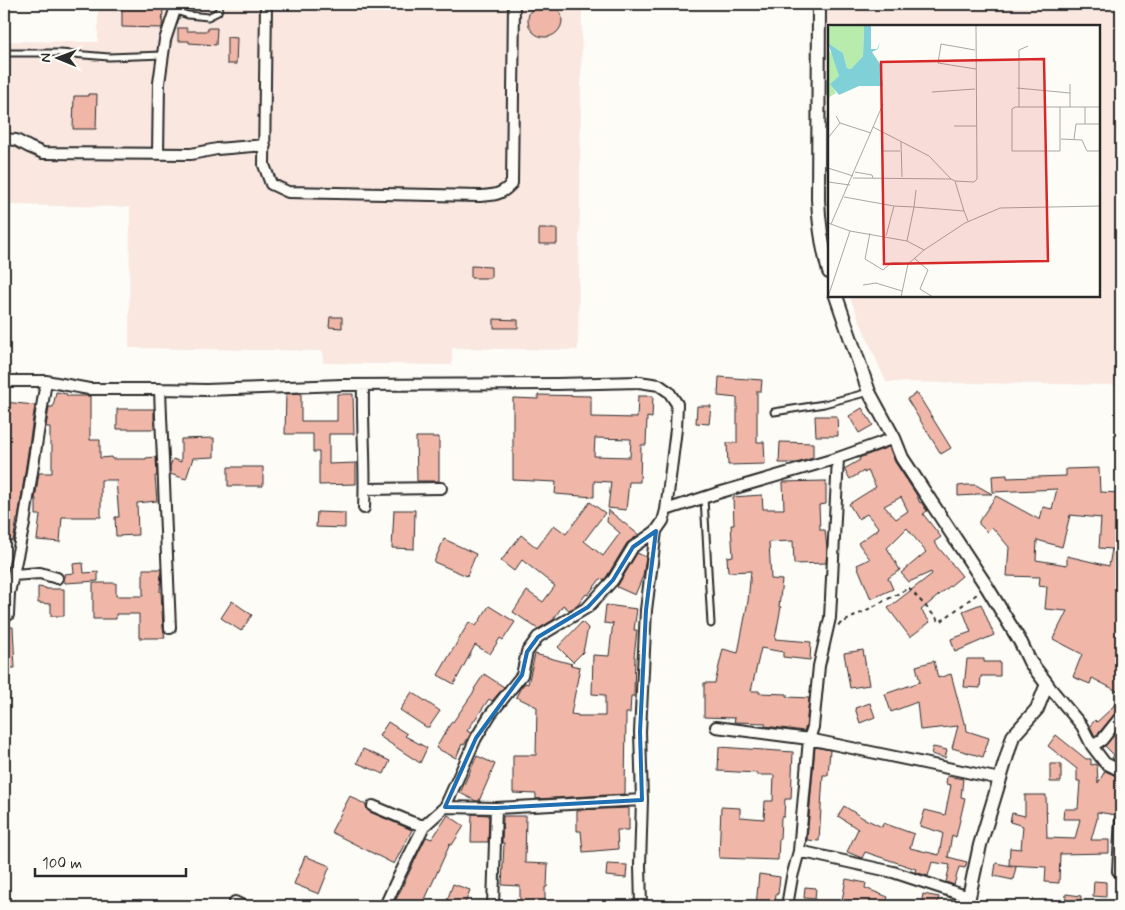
<svg xmlns="http://www.w3.org/2000/svg" width="1125" height="910" viewBox="0 0 1125 910" font-family="Mynerve,sans-serif">
<style>
.built{fill:#f9e7e0}
.water{fill:#80d1d7;stroke:#5e8f92}
.building{fill:#f0b7a9;stroke:#2b2b2b;fill-rule:evenodd}
.lines{fill:none;stroke-linecap:round;stroke-linejoin:round}
.service-casing{stroke:#2b2b2b;stroke-width:9}
.minor-casing{stroke:#2b2b2b;stroke-width:14}
.tertiary-casing{stroke:#2b2b2b;stroke-width:16}
.path{stroke:#2b2b2b;stroke-width:2;stroke-dasharray:4 4;stroke-linecap:butt}
.service{stroke:#fdfcf7;stroke-width:5}
.minor{stroke:#fdfcf7;stroke-width:10}
.tertiary{stroke:#fdfcf7;stroke-width:12}
.marked{fill:none;stroke:#1f6fb2;stroke-width:4;stroke-linejoin:round}
.inset-road{fill:none;stroke:#a9a8a5;stroke-width:1}
.view{fill:#d62828;fill-opacity:0.15;stroke:#d62828;stroke-width:2.5}
.inset-edge{fill:none;stroke:#2b2b2b;stroke-width:2.5}
</style>
<rect width="100%" height="100%" fill="#fdfcf7"/>
<filter id="ink" filterUnits="userSpaceOnUse"><feTurbulence type="fractalNoise" baseFrequency=".02" numOctaves="2"/><feDisplacementMap in="SourceGraphic" scale="10" xChannelSelector="R" yChannelSelector="G"/><feConvolveMatrix kernelMatrix="1 2 1 2 8 2 1 2 1" color-interpolation-filters="sRGB"/></filter>
<g filter="url(#ink)">
<!-- built -->
<path class="built" d="M98 4H582L578 350 452 348V365L323 363V351L129 348 130 207 4 205V41L98 42Z
M824 4H1121V385L886 382 849 296H1099V26H829V249L823 235Z"/>
<!-- water -->
<path class="water" d="M115 902H134L139 906H70Z"/>
<!-- building -->
<path class="building" d="M528 20a17 17 0 1 1 34 0a17 17 0 1 1-34 0Z
M122 4H144V8H163L162 28 122 27Z
M178 28H187V31H208V28H217L216 45 189 43V41H178Z
M227 37 237 38 236 64H227Z
M88 94H97L96 129H73L74 96H88Z
M539 229H557V244H539Z
M471 266 491 267V278H471Z
M330 317H342V328L329 327Z
M494 319 518 320V328H494Z
M719 377 762 380 761 391H757V442H764L765 464 728 465 727 443H737V398L718 396Z
M56 392 67 394V396H90V440H100V458L111 457 112 459H146V458L156 457 157 476H155L157 501 137 503 138 535 116 536 115 517H119L116 480H101V517H62L60 542 37 540 40 515H36V499H35L39 473H52V445H50V427H46L49 407H53Z
M301 393V421H337V394H353L354 434H329V464L356 463V484L319 485V452H313V434H285L286 394Z
M917 393 951 448 941 454 907 399Z
M538 395 591 396V417L637 418 638 396H653L652 418 647 417 646 445H641L640 482H629L626 510 608 508 611 482 594 481V497L555 494 556 482 513 480V398L538 399ZM595 438 631 439 630 457 594 456Z
M4 402 35 405 18 519H17L13 541 4 540Z
M697 406H711L709 424 696 423Z
M862 408 873 425 859 433 849 416Z
M117 409H154V429H117Z
M815 416H837L838 436H816Z
M416 437H439V481H417Z
M214 438V457L193 458 186 479 170 474V466L173 459 181 462V439Z
M780 442 813 443V458L796 463H779Z
M889 447 895 462 916 494 920 503 921 502 927 511 923 514 941 537 934 542 962 576 921 610 930 622 910 637 888 608 932 574 931 572 909 582 901 573 926 552 907 528 887 548 900 570 888 578 893 589 871 599 857 565 870 559 858 543 879 528 867 514 858 519 849 504 876 487 868 471 864 473V471L850 479 844 469 860 460 859 458ZM901 497 908 511 896 519 884 506Z
M228 467H263V486H228Z
M1099 468 1100 492 1121 493V693L1092 678 1090 684 1073 677 1082 654 1053 639 1067 611 1045 609 1047 587 1039 586 1040 577 1007 576 1009 547 992 527 987 532 979 524V521L996 496 1040 520 1043 507 1052 509 1057 489 993 492 992 476 1007 475V478L1066 476V469ZM1070 515 1101 518 1099 548 1112 549 1109 566 1067 556V565L1036 560 1037 540 1062 547Z
M826 481V504L819 505 820 530H825L827 549 826 563 794 564 793 541 769 542 771 579 782 580 779 607H781L775 639 811 642 810 660 783 657V652L761 648 751 691H759V693L787 694V697L809 698 806 726 804 731 765 726V723L734 722 735 718 704 717V683H715L723 649 738 653 748 601 751 571 728 572 727 557 733 556 731 525H734L733 497 762 495 763 509H784L783 482Z
M967 485H976L992 494H975V495L958 496V486Z
M590 502 605 513 584 541 603 556 620 533 607 522 608 510 639 535 627 543 607 576 604 580 601 578 588 595 586 594 577 606 569 610 563 605 553 620 538 629 513 612 527 591 543 602 555 586 522 560 514 571 501 561 521 535 537 548 554 525 566 534Z
M394 510H415L414 549 392 548Z
M317 512 345 513V528L316 527Z
M444 539 476 554 467 576 434 562Z
M637 553 646 557 643 576 635 595 617 587Z
M83 563 84 573 98 572V581L65 583 64 574 74 573 73 564Z
M143 569H161L160 592H161L163 628 165 638H139V614H116V619H93V583H116V596H143Z
M38 587 46 588V589H64V616H51V604L38 603Z
M232 601 252 615 241 631 221 618Z
M981 604 994 635 955 652 951 639 971 632 963 611Z
M606 605 637 609 634 630H637L634 657H635L634 696H631L630 713H626L625 794 536 799V794L513 793V755H536L537 707 516 697 520 689 525 683 528 684 535 654 572 664 570 665 580 667 571 714 578 715V716H605V695L592 694 593 655 609 656 613 622 611 624 604 623Z
M489 606 515 622 503 640 500 638 490 654 475 645 454 684 438 675 469 622 476 626Z
M582 622 588 628 583 652 573 662 558 647Z
M4 627H13L15 668H4Z
M863 650 869 685 850 688 844 653Z
M967 659H984V662H1000V676H981L980 688 964 687Z
M934 661 938 678 951 674 964 723H966L967 731 989 738 983 757 952 748 958 726 920 730 917 702 891 712 885 694 920 682 916 666Z
M484 674 504 687 492 701 489 699 467 731 471 733 464 745 462 744 456 758 436 748 452 721 453 722 475 690 474 689Z
M412 692 440 711 429 727H426L400 710Z
M1121 695V709L1116 712 1097 735 1095 736 1090 726 1095 720 1097 722 1111 709Z
M870 703 875 717 860 723 855 708Z
M388 722 407 734 405 736 427 748 420 763 379 736Z
M1121 727V763L1112 758 1114 755 1105 746Z
M1056 735 1086 759H1091V765L1097 764 1098 783 1105 771 1121 778 1116 815 1097 812V819L1091 840H1109V853L1060 854 1059 883 1045 882 1046 867 1009 865 1010 848 1021 849 1023 826 1010 822 1012 813 1025 816V795H1046L1047 838 1075 839 1080 819H1063L1064 809H1078L1080 781H1077V769L1048 746Z
M719 747 793 752 791 799H785L784 817H781L780 839H779L778 860 719 858 721 807 740 808V817L764 819 765 801H773L774 775H757V773L718 771Z
M815 747 830 750 828 775H823L819 841 807 840Z
M933 747 947 750 945 758 931 754Z
M363 749 390 761 384 774 357 763Z
M477 756 495 764 479 801H476L460 793Z
M1050 764H1061V782H1050Z
M947 776 963 779 961 797 965 798 956 837 952 835 948 857 967 862 965 868 959 867 954 885 946 882 950 865 932 862 928 876 915 872 916 869 865 852 862 858 847 852 858 829 838 816 844 806 863 818 882 827 883 823 914 834 910 848 939 855 943 833 920 826 925 810 945 815 951 785 946 784Z
M350 796 366 805 367 810 370 812 412 830 394 864 331 832Z
M629 808V830H617L618 849 583 852 581 831H577V810Z
M472 814 489 815 488 842H471Z
M448 815 464 826 452 845 450 844 422 906H393L426 837 432 839Z
M503 816H526L525 863 548 864 547 887H545V906H520V886L502 885 504 843H502Z
M305 856 330 866 319 894 294 884Z
M996 863 1016 867 1013 880 994 876Z
M607 864 627 865 626 878 606 876Z
M759 874 780 877 778 894H776L775 906H756Z
M846 879 866 883 865 888 888 897 885 906H841Z
M1094 881 1106 882V897L1093 896Z
M453 884 470 890 464 906H445Z
M805 887 816 888 815 899 804 898Z
M923 894 939 897 937 906H921Z
M1066 894 1081 896 1080 906H1065Z"/>
<g class="lines">
<defs>
<path id="service" d="M176 11 188 15 208 17 218 12 220 4
M4 53H60L109 57 163 55
M774 412 824 404 869 392
M704 498 711 624"/>
<path id="minor" d="M266 4 264 165 271 184 288 192 480 196C494 195 502 195 512 183L514 4
M4 139 16 140 29 147 43 153 191 154 217 149 265 145
M158 154 159 83 165 40 177 4
M4 381H46L89 389H160L206 390 342 385 557 384 639 382 659 385 669 392 677 404 676 429 666 510
M363 386C362 426 366 467 364 508
M160 389 161 417 163 459 170 628
M894 438 838 458 830 618 819 666 813 727 809 739 1000 779
M365 489 441 488
M13 575 40 573 57 578
M4 592 9 593 24 524 46 381
M8 615 9 593
M1047 684 1082 726 1092 746 1105 763 1121 771
M716 727 809 739 799 851
M1092 746 1102 740 1121 716
M373 806 411 822 424 826
M445 807 496 808 642 800
M1121 819 1118 871 1121 873
M235 902 243 906
M385 906 395 884 424 826 445 807 476 738 490 715 522 675 527 652 538 637 588 607 613 580 633 547 656 531
M493 906 496 808
M641 906 640 865 642 800 640 732 646 610 656 531 663 521 666 510 718 493 838 458
M787 906 792 877 799 851 893 872 969 897"/>
<path id="tertiary" d="M819 4 818 199C819 226 822 246 829 272
M836 296 869 392 894 438 902 458 987 587 1021 643 1030 662 1047 684 1037 709 1013 736 980 845 967 906"/>
</defs>
<!-- service casing -->
<use href="#service" class="service-casing"/>
<!-- minor casing -->
<use href="#minor" class="minor-casing"/>
<!-- tertiary casing -->
<use href="#tertiary" class="tertiary-casing"/>
<!-- path -->
<path class="path" d="M838 625 909 588 940 622 977 594"/>
<!-- service -->
<use href="#service" class="service"/>
<!-- minor -->
<use href="#minor" class="minor"/>
<!-- tertiary -->
<use href="#tertiary" class="tertiary"/>
</g>
</g>
<!-- marked area -->
<path class="marked" d="M656 531 646 610 640 732 642 800 496 808 445 807 476 738 522 675 527 652 538 637 588 607 613 580 633 547Z"/>
<!-- overview -->
<g transform="translate(828 25)">
<rect width="272" height="272" fill="#fdfcf7"/>
<path d="M5 1H36L35 31 23 44 19 43 15 28 0 18V2ZM0 25 6 31 11 51 3 58 8 68 0 73Z" fill="#b8ecad"/>
<path d="M36 1H43V24H49L52 17 50 24 44 27 52 39 55 61H31L11 70 2 59 11 51 0 18 15 28 19 43 23 44 35 31Z" fill="#80d1d7"/>
<path class="inset-road" d="M147 25 113 19 110 38 148 44M242 59V82M189 63 242 68M104 67 147 64M191 82V25L200 21M232 82V126H184V84L187 82H273M257 82V99M8 91 12 98 43 108M126 101H148M45 102 101 131 123 154M0 113 12 98M233 114 254 115 259 126H273M246 114 248 99H273M73 117 74 152M55 126H72M0 143 25 151M27 147 44 150 45 153M25 153 123 154 127 156 136 186M127 156 146 157 149 154 148 1M0 157 22 160M16 172 66 181 58 211M66 181 86 182 88 165M0 198 22 206 79 216 96 225 137 198 172 183 273 181M3 199 55 79M42 208 37 234 55 245 63 238H72M79 216 86 182 136 186 140 196M86 233 100 245 92 264 105 272M35 260 48 258 74 266M0 272 22 206M73 272 80 239 96 225"/>
<path class="view" d="M216 34 220 236 56 239 53 37Z"/>
<rect width="272" height="272" class="inset-edge"/>
</g>
<!-- margin -->
<rect width="1125" height="910" fill="none" stroke="#fdfcf7" stroke-width="20"/>
<rect x="10" y="10" width="1105" height="890" fill="none" stroke="#2b2b2b" stroke-width="2" filter="url(#ink)"/>
<!-- north arrow -->
<g transform="translate(58 58) rotate(271)" stroke="#fdfcf7" stroke-width="4" paint-order="stroke">
<path d="M0-4L9 19L0 12L-9 19Z" fill="#2b2b2b"/>
<text y="-8" font-size="14" font-weight="bold" text-anchor="middle" fill="#2b2b2b">N</text>
</g>
<!-- scale -->
<path d="M35 868v8h151v-8" fill="none" stroke="#2b2b2b" stroke-width="2.5"/>
<text x="42" y="868" font-size="15" fill="#2b2b2b" stroke="#fdfcf7" stroke-width="4" paint-order="stroke">100 m</text>
</svg>
